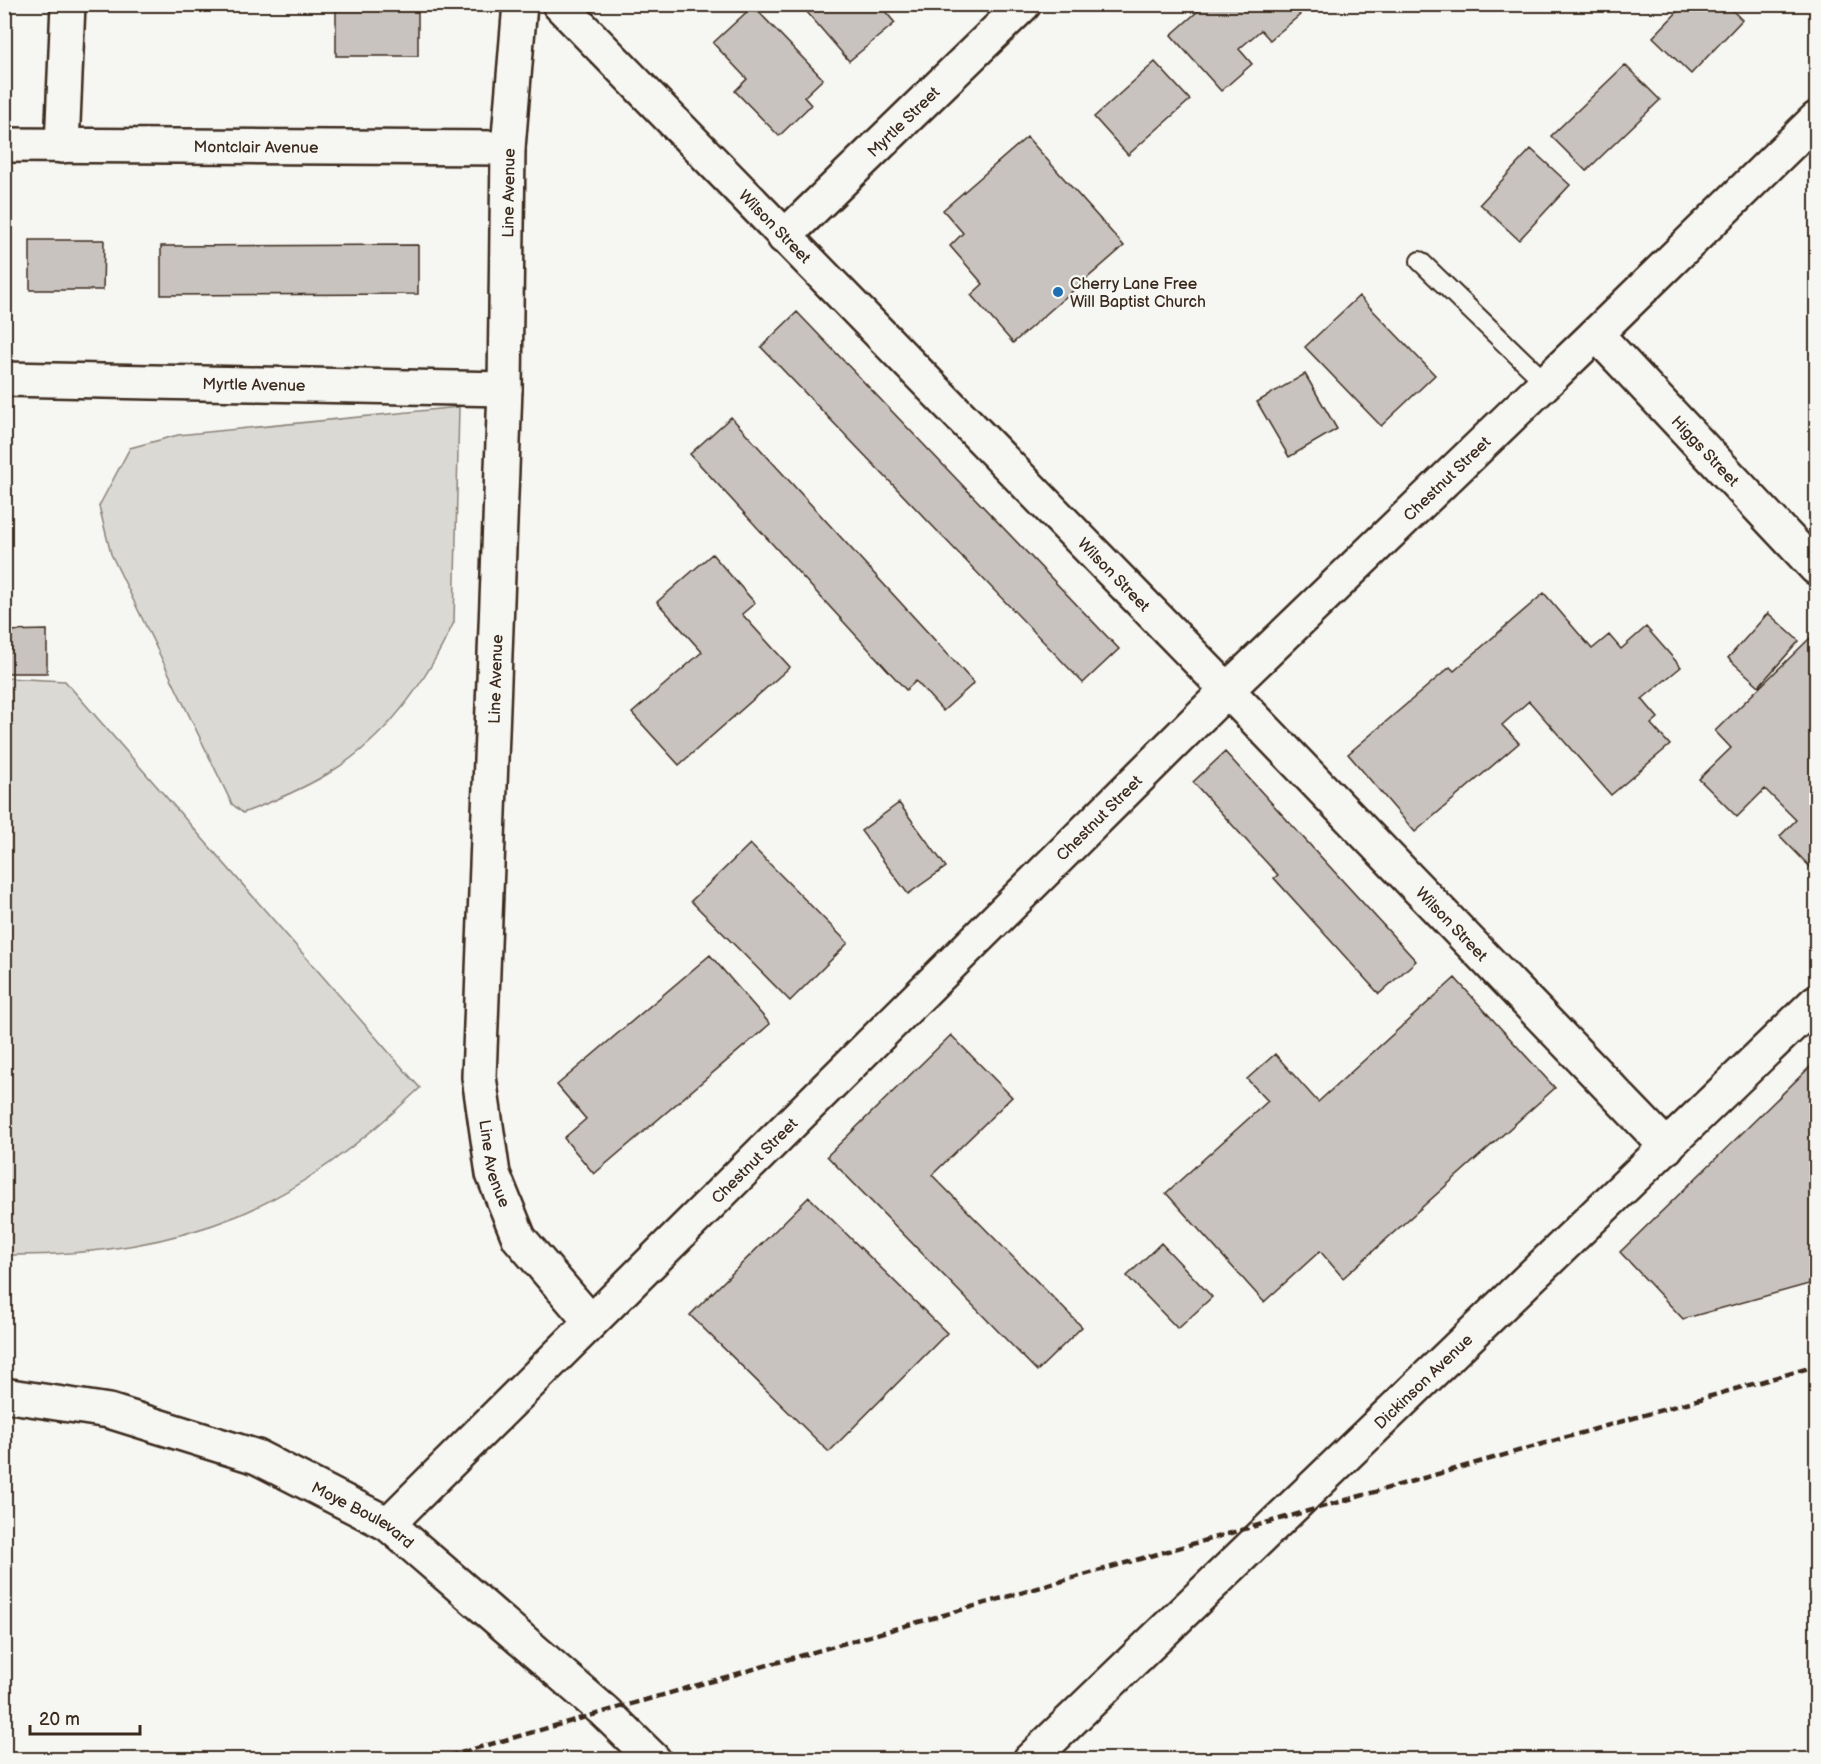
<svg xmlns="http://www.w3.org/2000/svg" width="1821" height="1764" viewBox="0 0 1821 1764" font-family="'Balsamiq Sans',sans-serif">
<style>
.green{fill:#dad9d3;stroke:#8a8278;stroke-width:1.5}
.building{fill:#c8c3be;stroke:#3b2a1e;stroke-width:1.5}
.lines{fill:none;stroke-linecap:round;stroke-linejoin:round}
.lane-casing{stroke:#3b2a1e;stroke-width:22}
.street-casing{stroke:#3b2a1e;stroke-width:38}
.secondary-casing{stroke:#3b2a1e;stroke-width:38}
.lane{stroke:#f6f6f2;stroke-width:18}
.street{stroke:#f6f6f2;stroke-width:33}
.secondary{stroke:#f6f6f2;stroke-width:33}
.rail{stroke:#3b2a1e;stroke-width:4.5;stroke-dasharray:9 4.5;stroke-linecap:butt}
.poi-dot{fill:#1f6fb2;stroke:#f6f6f2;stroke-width:2}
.labels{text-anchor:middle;stroke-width:4.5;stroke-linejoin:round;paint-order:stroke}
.street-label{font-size:16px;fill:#3b2a1e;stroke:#f6f6f2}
.poi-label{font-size:16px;fill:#3b2a1e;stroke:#f6f6f2;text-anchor:start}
</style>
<rect width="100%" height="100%" fill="#f6f6f2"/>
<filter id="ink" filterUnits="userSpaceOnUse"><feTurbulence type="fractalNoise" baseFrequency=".0167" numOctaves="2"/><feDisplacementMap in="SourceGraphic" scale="12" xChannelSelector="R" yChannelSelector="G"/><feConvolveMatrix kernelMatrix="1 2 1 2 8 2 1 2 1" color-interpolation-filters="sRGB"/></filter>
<g filter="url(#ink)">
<!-- green -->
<path class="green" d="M459 407 454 622C426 683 385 740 326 775 300 790 272 802 243 813L232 804 111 554 99 506 130 448 178 435Z
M5 678 65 681 420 1088C367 1138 305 1188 237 1216 163 1246 84 1256 5 1255Z"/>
<!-- building -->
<path class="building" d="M336 4H418V56H336Z
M800 4H879L895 23 849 61Z
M1206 4H1290L1300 15 1270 40 1261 30 1239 49 1252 64 1221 91 1171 35Z
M1685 4H1726L1742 20 1691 74 1653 37Z
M753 6 823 79 804 97 811 105 779 136 735 91 747 79 713 43Z
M1155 62 1190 100 1128 155 1094 117Z
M1625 65 1660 100 1586 171 1551 136Z
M1027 137 1124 246 1013 343 971 295 983 284 950 246 963 233 943 210Z
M1531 149 1570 185 1519 240 1480 204Z
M30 240H104L103 290H30Z
M418 245V294L161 295V246Z
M1359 296 1435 375 1381 426 1305 347Z
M797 312 1119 649 1083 683 761 347Z
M1305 374 1337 429 1289 457 1257 402Z
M731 417 974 683 943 711 916 681 906 690 690 454Z
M712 554 755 603 742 614 790 667 679 765 632 713 702 652 657 602Z
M1544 593 1592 649 1609 635 1621 649 1646 627 1681 667 1642 699 1658 718 1651 724 1670 745 1611 795 1529 701 1502 725 1519 743 1415 832 1348 754 1450 667 1454 671Z
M1768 613 1799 641 1759 686 1728 658Z
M47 630V673H4V631Z
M1810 638 1816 644V873L1780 836 1796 820 1765 789 1737 817 1699 779 1731 748 1715 731Z
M1225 752 1416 961 1379 994 1274 878 1278 875 1193 782Z
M899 803 946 867 908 894 861 831Z
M750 844 848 943 790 1001 691 901Z
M710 955 770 1024 594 1174 564 1138 586 1119 557 1085Z
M1455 978 1555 1088 1343 1278 1320 1251 1264 1302 1166 1193 1268 1101 1247 1079 1275 1054 1318 1102Z
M951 1035 1012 1097 932 1175 1082 1327 1037 1371 827 1156Z
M1816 1061V1282L1683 1319 1620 1252Z
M809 1197 947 1333 829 1452 690 1315Z
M1161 1243 1212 1297 1178 1329 1127 1276Z"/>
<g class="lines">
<defs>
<path id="lane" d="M1420 261 1546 383"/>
<g id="street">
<path id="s1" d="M520 4 508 148 505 389 479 1077 493 1174 519 1238 591 1322"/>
<path id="s2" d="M559 4 1227 690 1667 1147"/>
<path id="s3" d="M4 145 508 148"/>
<path d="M62 146 68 4"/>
<path id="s4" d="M784 237 1024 4"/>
<path id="s5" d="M1596 334 1816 568"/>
<path id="s6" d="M4 379 505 389"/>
<path id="s7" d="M388 1524 1227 690 1596 334 1816 119"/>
</g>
<g id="secondary">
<path id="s8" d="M4 1395 109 1411 257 1457 388 1524 605 1712 654 1760"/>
<path id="s9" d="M1030 1760 1816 1002"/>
</g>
</defs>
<!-- lane casing -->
<use href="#lane" class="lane-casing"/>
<!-- street casing -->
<use href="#street" class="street-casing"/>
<!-- secondary casing -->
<use href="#secondary" class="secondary-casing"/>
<!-- lane -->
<use href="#lane" class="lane"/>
<!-- street -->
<use href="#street" class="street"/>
<!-- secondary -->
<use href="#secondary" class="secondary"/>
<!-- rail -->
<path class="rail" d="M418 1760 442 1756
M435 1760 1816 1366"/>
</g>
</g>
<!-- markers -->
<circle class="poi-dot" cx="1058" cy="292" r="6"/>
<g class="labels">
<!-- street labels -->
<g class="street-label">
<text dy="6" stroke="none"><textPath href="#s4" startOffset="166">Myrtle Street</textPath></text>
<text dy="6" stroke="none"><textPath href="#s3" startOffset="252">Montclair Avenue</textPath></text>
<text transform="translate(508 193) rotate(-89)" y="6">Line Avenue</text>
<text dy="6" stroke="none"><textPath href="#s2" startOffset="310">Wilson Street</textPath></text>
<text dy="6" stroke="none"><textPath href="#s6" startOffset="250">Myrtle Avenue</textPath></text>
<text dy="6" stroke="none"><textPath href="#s5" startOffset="160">Higgs Street</textPath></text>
<text dy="6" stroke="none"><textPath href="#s7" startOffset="1488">Chestnut Street</textPath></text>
<text dy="6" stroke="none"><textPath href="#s2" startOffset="796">Wilson Street</textPath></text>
<text transform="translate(495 679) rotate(-88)" y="6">Line Avenue</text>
<text dy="6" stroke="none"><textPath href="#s7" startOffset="1002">Chestnut Street</textPath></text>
<text dy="6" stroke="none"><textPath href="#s2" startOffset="1282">Wilson Street</textPath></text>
<text dy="6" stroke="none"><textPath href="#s7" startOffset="516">Chestnut Street</textPath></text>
<text dy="6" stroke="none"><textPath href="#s1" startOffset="1162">Line Avenue</textPath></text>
<text dy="6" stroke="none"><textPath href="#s9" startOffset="546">Dickinson Avenue</textPath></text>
<text dy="6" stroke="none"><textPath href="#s8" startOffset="382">Moye Boulevard</textPath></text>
</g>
<!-- poi labels -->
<g class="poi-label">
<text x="1070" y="289">Cherry Lane Free<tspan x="1070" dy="18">Will Baptist Church</tspan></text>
</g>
</g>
<!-- margin -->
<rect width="1821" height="1764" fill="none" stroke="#f6f6f2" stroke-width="24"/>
<rect x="12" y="12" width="1797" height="1740" fill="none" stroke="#3b2a1e" stroke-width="2" filter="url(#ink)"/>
<!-- scale -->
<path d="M30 1725v9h110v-9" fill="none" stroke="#3b2a1e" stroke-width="3"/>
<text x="39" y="1725" font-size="18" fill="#3b2a1e" stroke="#f6f6f2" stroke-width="4.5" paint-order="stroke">20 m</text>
</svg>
